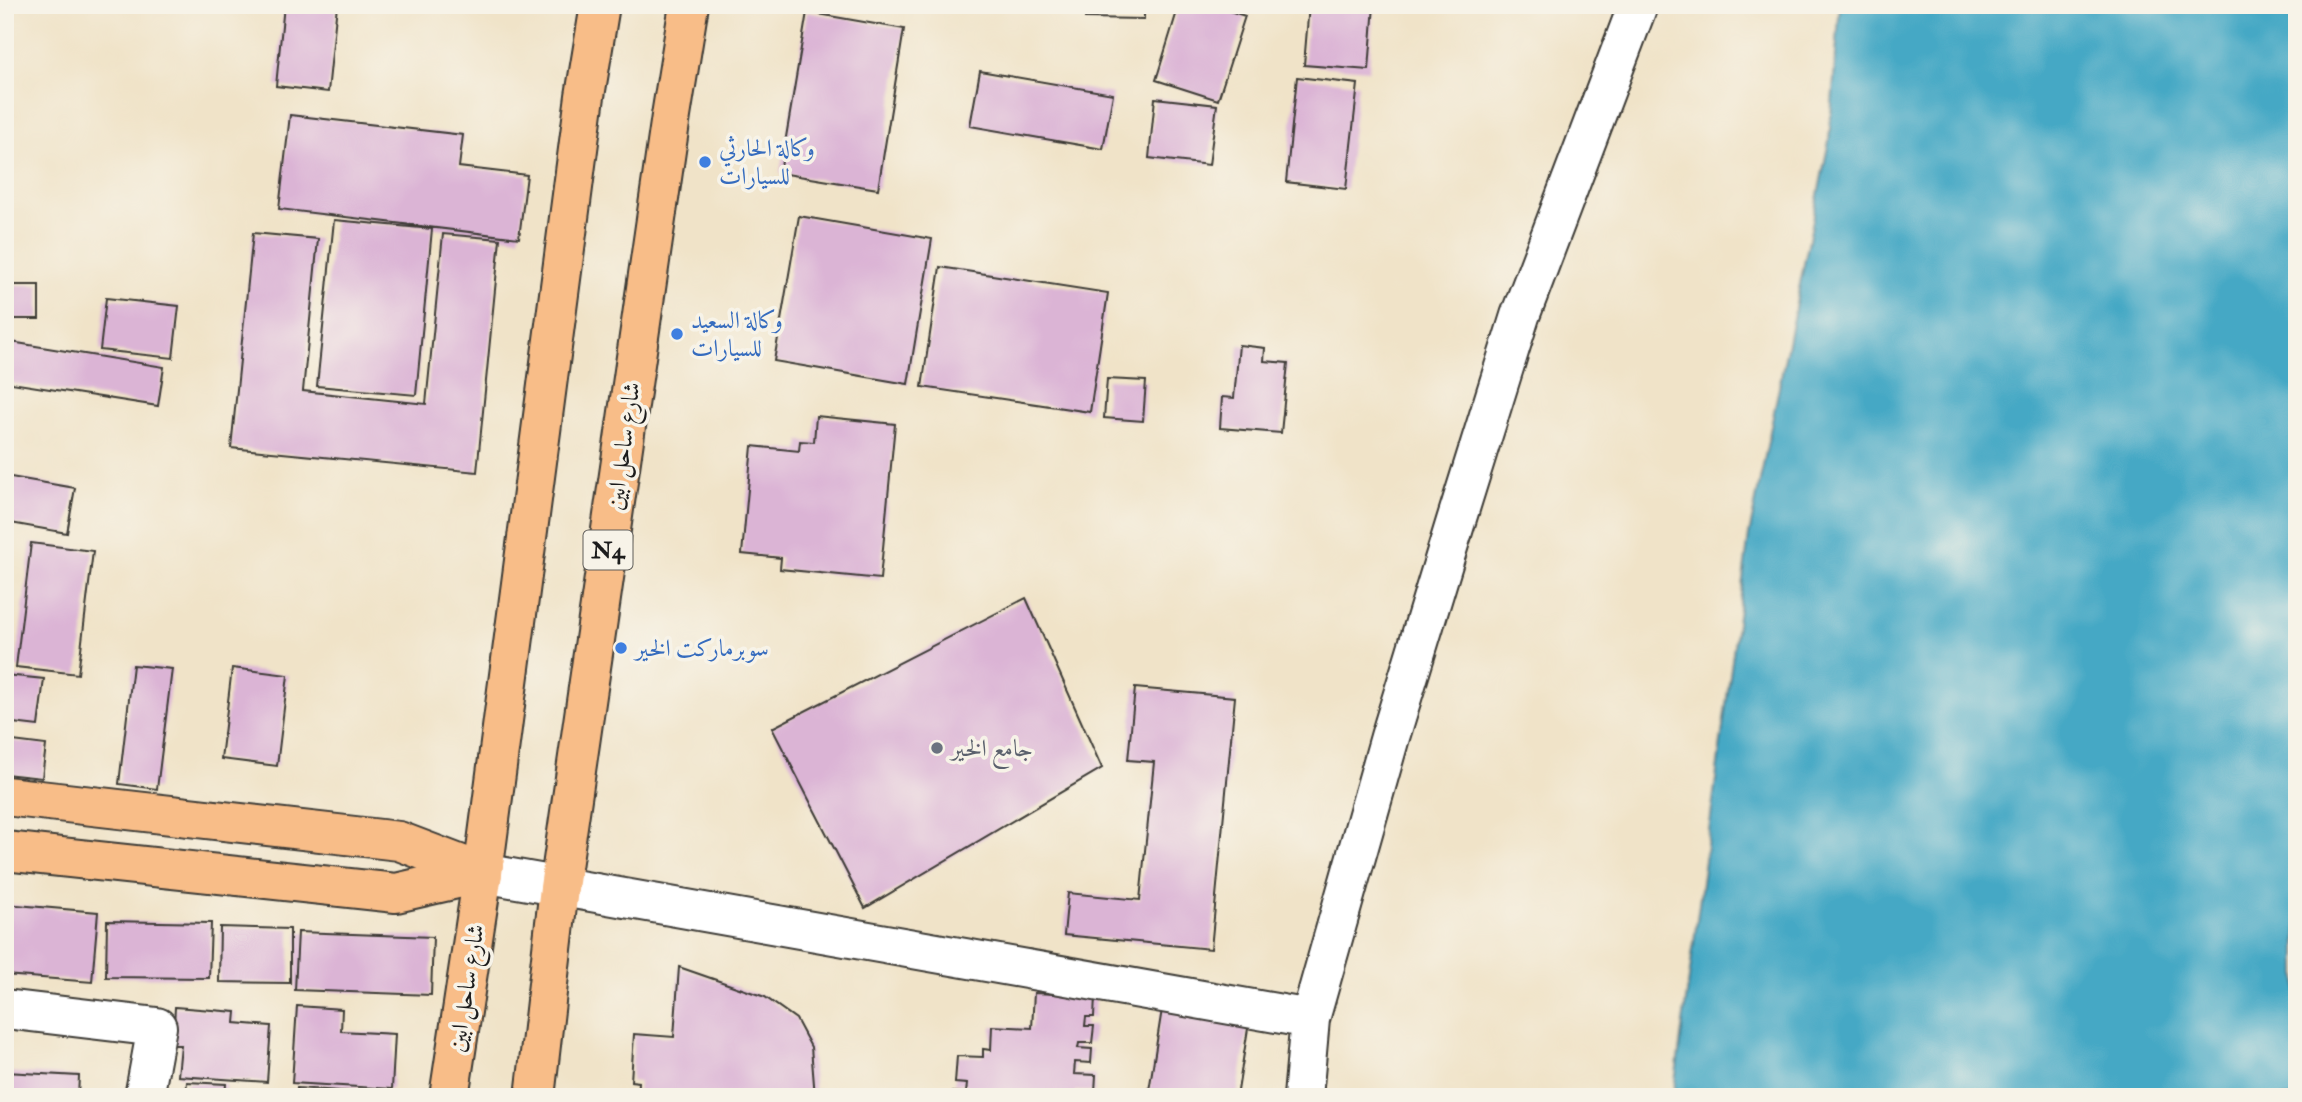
<svg xmlns="http://www.w3.org/2000/svg" width="2302" height="1102" viewBox="0 0 2302 1102" font-family="'IM FELL Double Pica',Amiri,serif">
<style>
.water{fill:#45a8c5;stroke:#306270;stroke-width:2}
.building{fill:#dbb4d5}
.lines{fill:none;stroke-linecap:round;stroke-linejoin:round}
.minor-casing{stroke:#3c3a36;stroke-width:42}
.major-casing{stroke:#3c3a36;stroke-width:42}
.highway-casing{stroke:#3c3a36;stroke-width:42}
.minor{stroke:#fff;stroke-width:38}
.major{stroke:#f8bd88;stroke-width:38}
.highway{stroke:#f8bd88;stroke-width:38}
.shop-dot{fill:#3f7fe0;stroke:#f7f3e8;stroke-width:2.5}
.worship-dot{fill:#6b7280;stroke:#f7f3e8;stroke-width:2.5}
.labels{text-anchor:middle;stroke-width:7;stroke-linejoin:round;paint-order:stroke}
.shield{fill:#f7f3e8;stroke:#5e5c59;stroke-width:2}
.shield-label{font-size:23px;font-weight:bold;fill:#1c1c1c}
.shop-label{font-size:24px;fill:#366cbe;stroke:#f7f3e8;text-anchor:start}
.street-label{font-size:24px;fill:#1c1c1c;stroke:#f7f3e8}
.worship-label{font-size:24px;fill:#5b616d;stroke:#f7f3e8;text-anchor:start}
</style>
<rect width="100%" height="100%" fill="#f7f3e8"/>
<filter id="ink" filterUnits="userSpaceOnUse"><feTurbulence type="fractalNoise" baseFrequency=".0143" numOctaves="2"/><feDisplacementMap in="SourceGraphic" scale="14" xChannelSelector="R" yChannelSelector="G"/><feConvolveMatrix kernelMatrix="1 2 1 2 8 2 1 2 1" color-interpolation-filters="sRGB"/></filter>
<filter id="wash" filterUnits="userSpaceOnUse"><feTurbulence type="fractalNoise" baseFrequency=".00686" numOctaves="4" result="noise"/><feDisplacementMap in="SourceGraphic" scale="28" xChannelSelector="R" yChannelSelector="G"/><feGaussianBlur stdDeviation="1.57" result="paint"/><feColorMatrix in="noise" values="0 0 0 0 0 0 0 0 0 0 0 0 0 0 0 0 0 1.4 0 .05"/><feComposite in="paint" operator="in"/></filter>
<g filter="url(#wash)">
<rect width="100%" height="100%" fill="#f0e3c8"/>
<!-- water -->
<path class="water" d="M1840 5H2297V1097H1673L1749 535 1829 141Z"/>
<g id="blocks">
<!-- building -->
<path class="building" d="M284 5H337L328 92 276 86Z
M1085 5H1144V19L1085 18Z
M1179 5H1211L1245 16 1218 100 1156 80Z
M1309 5H1374L1369 70 1304 65Z
M807 12 904 29 878 189 780 173Z
M980 71 1113 94 1103 149 970 126Z
M1297 77 1358 84 1346 189 1286 182Z
M1155 98 1217 105 1209 165 1149 158Z
M290 115 463 135 459 167 527 175 519 238 279 209Z
M799 216 932 239 908 384 774 361Z
M334 220 432 229 416 395 317 386Z
M253 233 318 239 303 391 426 404 443 234 500 239 477 472 231 448Z
M940 267 1108 293 1090 412 922 387Z
M5 285H39V319H5Z
M106 298 179 306 173 358 100 350Z
M5 341 164 367 158 406 5 382Z
M1239 345 1265 348 1264 361 1288 363 1281 433 1220 428 1222 397 1234 398Z
M1107 379 1146 381 1143 421 1104 418Z
M816 416 895 424 880 579 780 569 781 558 742 554 752 446 799 451 800 441 814 442Z
M5 476 75 488 67 533 5 522Z
M31 543 93 551 78 674 16 667Z
M1026 598 1102 768 865 908 772 728Z
M133 665 172 669 157 789 119 784Z
M232 668 288 675 277 766 221 759Z
M5 675 44 679 38 726 5 722Z
M1135 688 1235 697 1211 949 1064 935 1068 893 1140 900 1154 762 1128 760Z
M5 740 46 745 42 778 5 774Z
M5 904 98 912 92 982 5 975Z
M107 921 211 923 209 978 106 977Z
M220 927 290 929V983L219 982Z
M298 932 433 937 431 995 295 990Z
M679 967 765 997 796 1019 811 1047 815 1097H638L639 1082 631 1081 634 1034 674 1037Z
M1034 993 1095 996 1094 1017H1086L1085 1026H1094L1092 1043H1079L1078 1048 1092 1049 1091 1063 1075 1062 1074 1074 1096 1075 1095 1092 1075 1091 1074 1097H938V1092L966 1093 967 1084 955 1083 957 1056 983 1057V1049L991 1050 992 1026 1032 1028Z
M1163 1003 1250 1016 1237 1097H1148Z
M297 1006 342 1009 341 1031 395 1034 392 1089 292 1083Z
M175 1007 236 1012 235 1023 271 1026 267 1082 178 1076 181 1045H173Z
M5 1072 79 1076 78 1097H5Z
M187 1082 226 1084 225 1097H177V1091L186 1092Z
M297 1088 395 1095V1097H296Z"/>
</g>
</g>
<g filter="url(#ink)">
<use href="#blocks" fill-opacity="0" stroke="#3c3a36" stroke-width="2"/>
<g class="lines">
<defs>
<path id="minor" d="M483 873 1310 1019
M5 1009 157 1027 144 1097
M1303 1097 1310 1019 1390 737 1456 521 1520 316 1638 5"/>
<path id="major" d="M5 796 399 841 483 873
M5 851 396 893 483 873"/>
<path id="highway" d="M449 1097 483 873 585 96 600 5
M535 1097 559 888 671 116 689 5"/>
</defs>
<!-- minor casing -->
<use href="#minor" class="minor-casing"/>
<!-- major casing -->
<use href="#major" class="major-casing"/>
<!-- highway casing -->
<use href="#highway" class="highway-casing"/>
<!-- minor -->
<use href="#minor" class="minor"/>
<!-- major -->
<use href="#major" class="major"/>
<!-- highway -->
<use href="#highway" class="highway"/>
</g>
</g>
<!-- markers -->
<g class="shop-dot">
<circle cx="705" cy="162" r="7"/>
<circle cx="677" cy="334" r="7"/>
<circle cx="621" cy="648" r="7"/>
</g>
<circle class="worship-dot" cx="937" cy="748" r="7"/>
<g class="labels">
<!-- shield labels -->
<rect class="shield" x="583.5" y="530.5" width="49" height="39" rx="5"/>
<g class="shield-label">
<text x="608" y="558">N4</text>
</g>
<!-- shop labels -->
<g class="shop-label">
<text x="719" y="156">وكالة الحارثي<tspan x="719" dy="28">للسيارات</tspan></text>
<text x="691" y="328">وكالة السعيد<tspan x="691" dy="28">للسيارات</tspan></text>
<text x="635" y="656">سوبرماركت الخير</text>
</g>
<!-- street labels -->
<g class="street-label">
<text transform="translate(623 446) rotate(-82)" y="8">شارع ساحل ابين</text>
<text transform="translate(466 988) rotate(-81)" y="8">شارع ساحل ابين</text>
</g>
<!-- worship labels -->
<g class="worship-label">
<text x="951" y="756">جامع الخير</text>
</g>
</g>
<!-- margin -->
<rect width="2302" height="1102" fill="none" stroke="#f7f3e8" stroke-width="28"/>
</svg>
